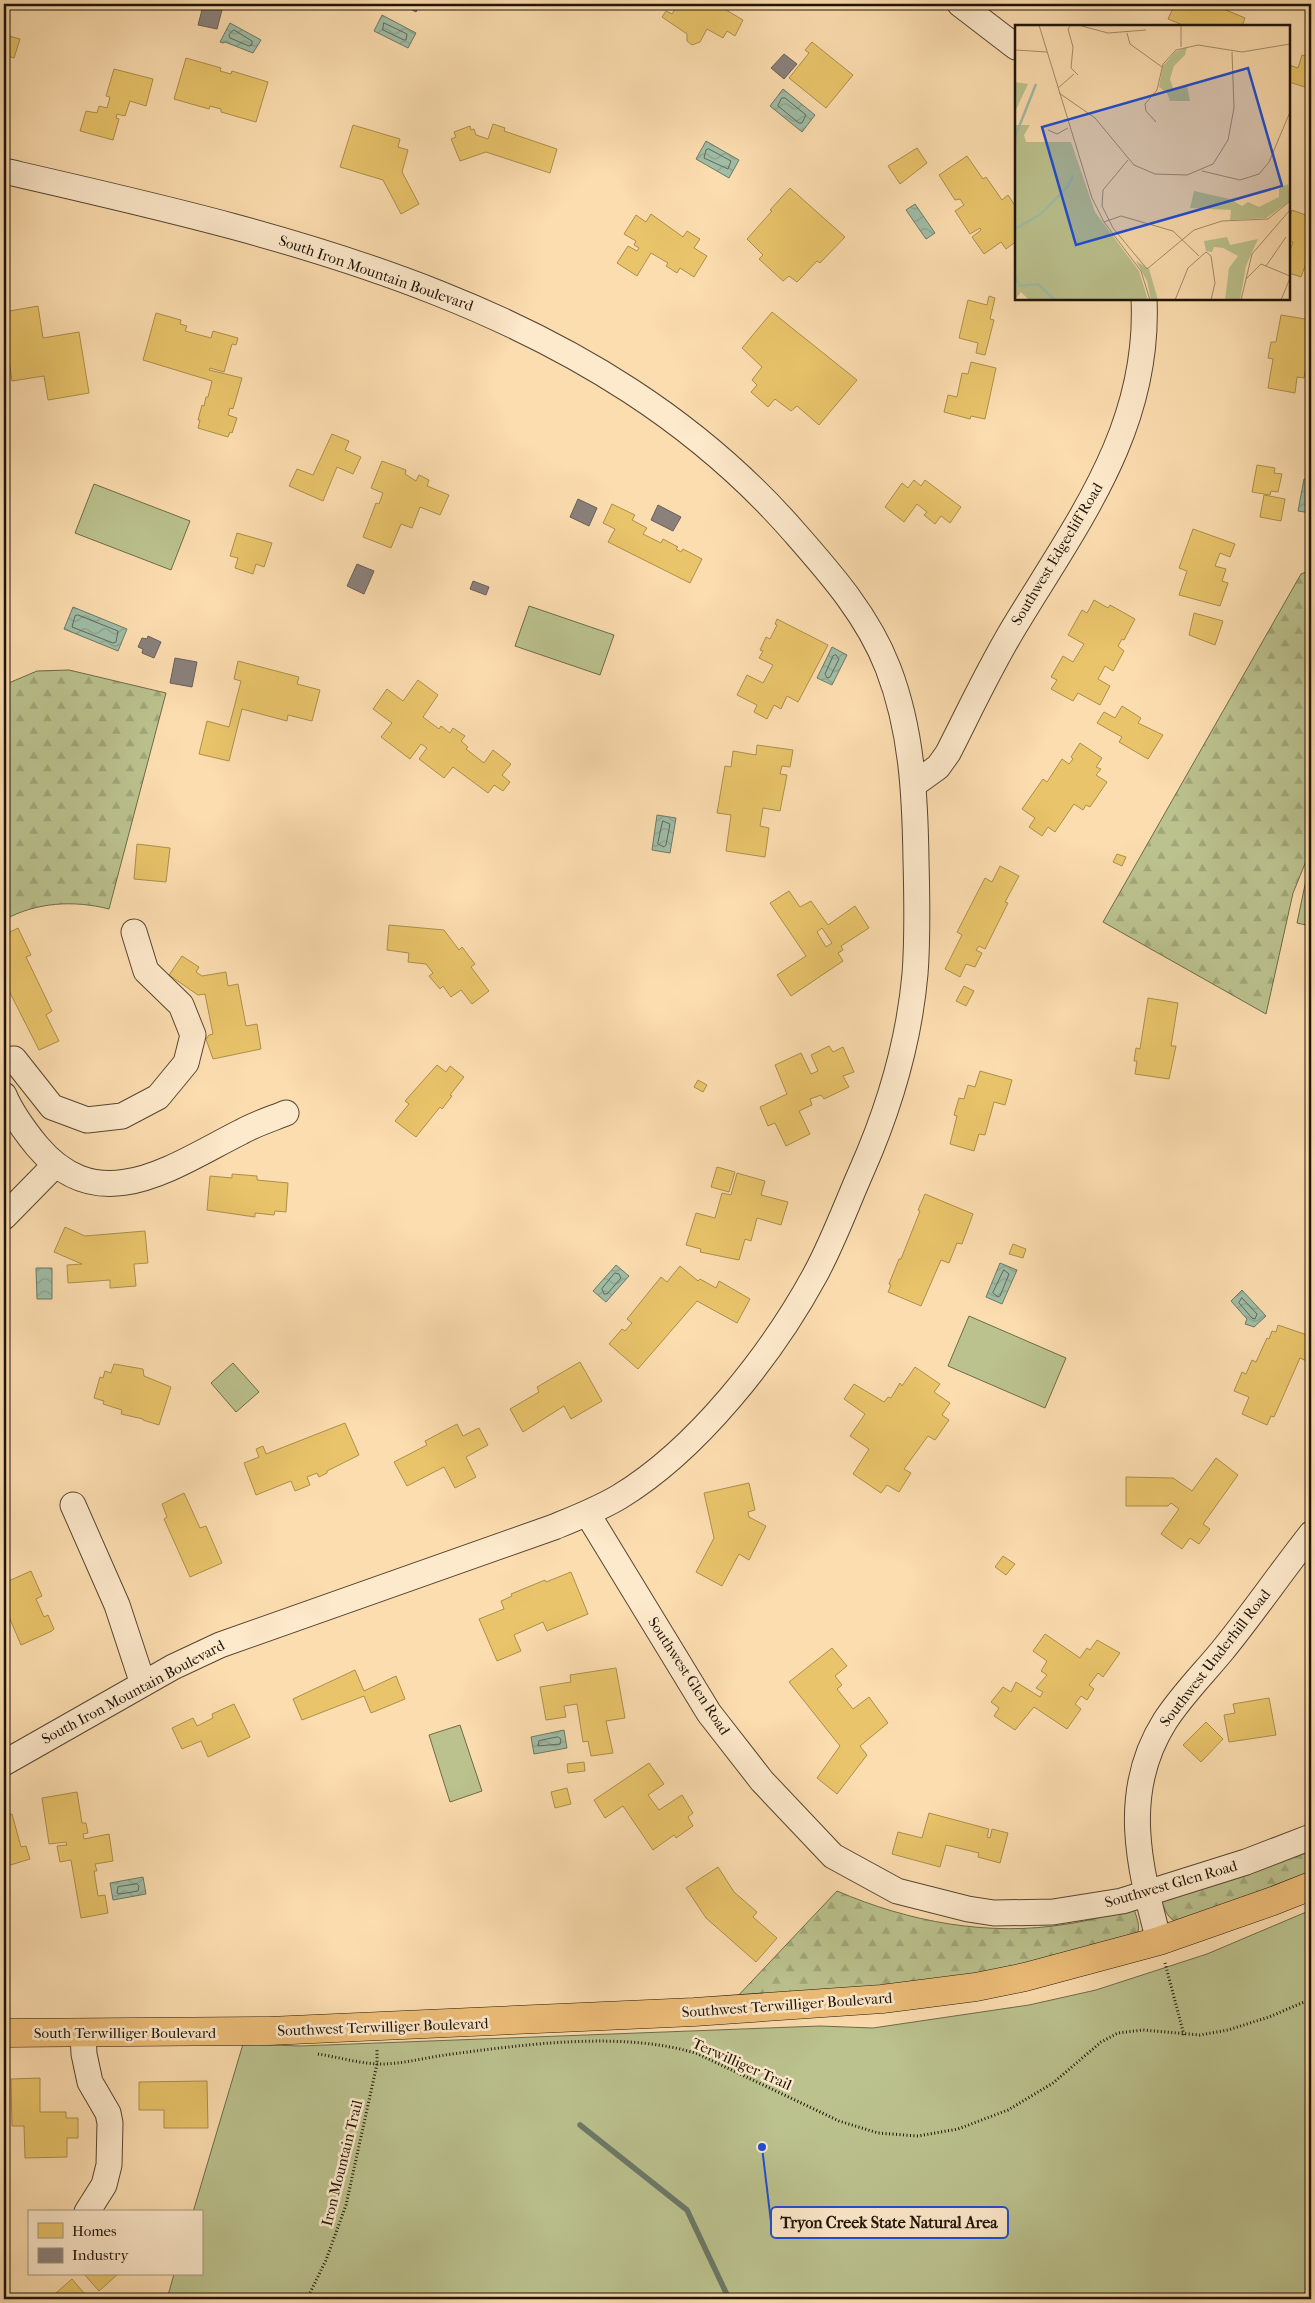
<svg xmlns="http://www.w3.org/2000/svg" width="1315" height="2303" viewBox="0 0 1315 2303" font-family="'IM FELL French Canon',serif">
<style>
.forest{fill:url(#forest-firs);stroke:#6d6b4a}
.park{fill:#bbc28e;stroke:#6d6b4a}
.water{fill:url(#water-waves);stroke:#6c7967}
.homes{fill:#e9c46a;stroke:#ac8f4c;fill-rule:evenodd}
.industry{fill:#8a817c;stroke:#6a6059}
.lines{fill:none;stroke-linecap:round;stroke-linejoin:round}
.shore{stroke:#606857;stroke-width:1}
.stream{stroke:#6c7967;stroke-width:5.5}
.minor-casing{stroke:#564631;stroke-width:27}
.major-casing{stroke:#1f1407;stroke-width:29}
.path{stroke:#1f1407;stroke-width:3;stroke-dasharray:1 2.5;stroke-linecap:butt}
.minor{stroke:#fde9cb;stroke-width:25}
.major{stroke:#eebe78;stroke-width:28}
.labels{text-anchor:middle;stroke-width:5;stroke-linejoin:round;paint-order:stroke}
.street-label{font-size:15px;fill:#1f1407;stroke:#fde9cb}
.inset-river{fill:none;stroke:#a0bda7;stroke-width:2.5}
.inset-road{fill:none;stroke:#a48d6c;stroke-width:1}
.view{fill:#1d4ed8;fill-opacity:0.15;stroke:#1d4ed8;stroke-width:2.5}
.inset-edge{fill:none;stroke:#1f1407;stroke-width:2.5}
.leader{fill:none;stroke:#1d4ed8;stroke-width:2}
.callout-dot{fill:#1d4ed8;stroke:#fde9cb;stroke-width:2}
.callout{fill:#fde9cb;stroke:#1d4ed8;stroke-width:2}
.callout-label{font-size:16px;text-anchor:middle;font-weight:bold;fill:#1f1407}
</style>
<defs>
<pattern id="forest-firs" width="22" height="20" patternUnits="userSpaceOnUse" patternTransform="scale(1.25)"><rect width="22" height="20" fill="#bbc28e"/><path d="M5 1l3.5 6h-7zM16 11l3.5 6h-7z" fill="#a0a679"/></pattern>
<pattern id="water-waves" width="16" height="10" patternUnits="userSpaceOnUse" patternTransform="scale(1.25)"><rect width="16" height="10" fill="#a0bda7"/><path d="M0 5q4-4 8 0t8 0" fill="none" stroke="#89a28e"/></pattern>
</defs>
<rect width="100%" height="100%" fill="#fcddaf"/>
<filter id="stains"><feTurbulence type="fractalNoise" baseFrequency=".004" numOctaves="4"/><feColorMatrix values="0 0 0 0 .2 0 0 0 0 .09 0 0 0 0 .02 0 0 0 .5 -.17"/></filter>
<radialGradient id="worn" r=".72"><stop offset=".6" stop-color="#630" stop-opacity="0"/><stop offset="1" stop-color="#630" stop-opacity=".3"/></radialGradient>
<!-- forest -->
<path class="forest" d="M1311 570V849L1293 893 1266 1014 1103 922 1301 574Z
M69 670 166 693 109 909C74 900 36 902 4 920V685L37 671Z
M1311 1845V1872L1182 1925C1168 1920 1165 1911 1160 1898Z
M837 1891C909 1922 989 1937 1067 1924 1089 1921 1112 1914 1134 1909 1138 1922 1143 1931 1131 1942L941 1981 735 1999Z"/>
<!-- park -->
<path class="park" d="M94 484 190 521 171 570 75 533Z
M529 606 614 635 600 675 515 646Z
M1311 856V926L1297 923Z
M969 1316 1066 1358 1045 1408 948 1366Z
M233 1363 259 1392 236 1412 211 1383Z
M460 1725 482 1791 450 1802 429 1735Z
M1311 1910V2299H167L174 2274H201V2212H193L243 2044 300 2046 820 2026 873 2028 1029 2005 1096 1990 1207 1954Z"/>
<!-- water -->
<path class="water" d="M382 15 416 33 408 48 374 31Z
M230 23 261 40 253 53 225 42 223 43 220 42Z
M783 89 815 115 802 132 770 106Z
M706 141 739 160 729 178 696 159Z
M915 204 935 233 926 239 906 210Z
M1304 479 1311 480V513L1298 511Z
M73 607 127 629 118 651 64 629Z
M832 647 847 655 832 685 817 678Z
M657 815 676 818 670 853 652 850Z
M1000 1263 1017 1270 1002 1304 986 1297Z
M616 1265 629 1276 606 1302 593 1291Z
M36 1268H52V1299H37Z
M1242 1290 1266 1316 1254 1327 1245 1324 1247 1319 1231 1301Z
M564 1730 567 1748 534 1754 531 1737Z
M143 1877 146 1894 113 1900 110 1883Z"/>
<!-- homes -->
<path class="homes" d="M562 4H574L570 10Z
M678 4H687L699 9 702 4H716L743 20 735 36 727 31 723 38 707 29 700 42 692 45 687 41V34L662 17 666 11 672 14Z
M1175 4H1212L1245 18 1242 26H1185L1168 19Z
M4 23 8 24 5 35 20 39 14 58 8 56 4 69Z
M812 42 853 75 826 108 789 78 809 53 805 50Z
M1302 55 1311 58V89L1289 82V65L1298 68Z
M186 58 221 68 220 71 231 74 232 71 268 82 256 122 221 112V109L210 106 209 109 174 99Z
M114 69 153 79 146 106 130 101 125 116 117 114 116 118 119 119 113 140 80 131 86 111 97 113 99 106 107 108 110 97 106 96Z
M493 124 505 128 504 131 557 149 550 173 486 152 460 161 451 139 456 137 454 132 470 126 471 130 474 129 476 135 488 139Z
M353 125 400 139 398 147 408 150 402 172 419 204 401 214 383 180 340 167Z
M917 148 927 163 900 184 888 166Z
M967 156 983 179 986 177 1002 200 1008 195 1016 207V247L1014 243 1006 249 1001 242 984 254 972 237 981 230 980 228 970 234 955 211 964 205 960 199 955 200 939 175Z
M790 188 845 237 820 263 817 261 797 282 789 276 783 281 759 259 763 255 747 239 772 211 770 210Z
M1292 210 1311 217V250L1301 277 1289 273V253L1293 242 1289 241V213L1291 214Z
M651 214 683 237 687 231 700 239 694 248 707 256 694 277 680 268 677 273 666 266 668 263 651 253 637 276 617 263 628 246 637 251 639 248 634 245 636 241 624 234 636 215 646 222Z
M989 296 995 298 990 319 994 320 985 355 976 353 978 343 959 338 968 300 987 305Z
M38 306 43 338 79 332 89 393 48 400 44 376 12 381 4 326V312Z
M772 312 857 380 819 425 797 406 791 411 775 399 768 407 751 392 757 385 752 380 762 367 742 348Z
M156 313 181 320 180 324 187 326 185 331 211 338 213 331 238 338 236 345 232 344 224 372 210 368 209 370 242 378 233 409 230 408 228 415 237 418 232 433 230 432 228 437 198 428 200 420H198L202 405 204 406 206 397H208L212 381 143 360Z
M1281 315 1311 320V333L1304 378 1297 377 1295 393 1268 388 1273 359 1268 358 1271 342H1276Z
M971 362 996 368 985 419 971 416 970 419 944 412 948 395 957 397 962 373 968 374Z
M332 434 349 441 345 450 361 457 353 474 337 467 323 501 289 486 297 469 313 475Z
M382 461 406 470 405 474 416 481 419 475 429 480 427 486 449 495 440 515 420 507 412 528 401 524 391 548 363 537 376 503 379 504 383 493 371 488Z
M1257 465 1275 468 1274 473 1282 474 1278 492 1271 491 1270 495 1252 492Z
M914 480 921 486 925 480 961 507 950 523 941 516 935 524 924 515 927 512 917 504 904 522 885 507 902 483 908 488Z
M1264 495 1285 499 1281 521 1260 517Z
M612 504 635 515 632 520 647 528 643 534 661 543 663 539 678 547 676 549 681 552 683 549 702 559 690 583 608 542 615 529 603 523Z
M1193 529 1235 544 1230 557 1220 553 1215 566 1226 569 1222 581 1228 583 1220 606 1179 595 1187 571 1179 568Z
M237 533 272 543 264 567 256 564 253 574 235 568 238 558 230 556Z
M1094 600 1108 608 1110 605 1135 619 1124 640 1122 639 1118 646 1124 651 1113 671 1105 666 1098 679 1110 686 1100 705 1078 693 1073 701 1051 689 1057 680 1051 677 1063 656 1073 662 1084 644 1068 635 1082 610 1087 613Z
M1194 613 1223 621 1215 645 1189 635Z
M777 619 828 645 798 702 787 696 781 709 774 705 767 719 754 712 757 705 737 695 747 675 763 683 773 665 759 658 763 651 760 650 766 637 770 639 777 625 775 624Z
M238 661 299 677 297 684 320 690 312 721 288 715 287 721 242 709 229 761 199 754 207 721 229 727 241 681 234 679Z
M418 680 438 695 423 717 439 729 441 726 450 733 453 728 465 736 461 741 468 747 466 749 484 763 493 750 511 764 502 775 510 782 503 791 494 785 488 793 453 767 444 778 419 759 427 748 421 744 410 759 381 737 392 723 373 709 387 689 403 701Z
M1122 706 1141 718 1138 723 1163 735 1148 759 1119 742 1122 737 1097 723 1104 712 1115 718Z
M1080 743 1102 758 1096 767 1101 769 1096 775 1107 782 1090 807 1086 805 1083 810 1074 804 1055 832 1048 827 1042 836 1029 827 1035 818 1022 809 1043 779 1047 782 1062 759 1069 764 1073 759 1071 757Z
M757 745 793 750 790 767 782 766 780 774 787 775 780 811 763 808 760 826 769 828 765 857 726 851 731 815 717 813 725 766 731 767 733 751 756 755Z
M137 844 170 848 166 882 134 879Z
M1117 854 1126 857 1122 866 1113 862Z
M1000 866 1019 876 1005 902 1008 903 985 949 979 946 976 950 982 953 975 967 966 964 960 977 945 969 962 935 957 932 985 878 992 882Z
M789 891 800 907 811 901 828 925 855 906 869 928 841 946 843 950 838 953 843 961 791 996 777 975 806 956 770 903ZM822 928 832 943 826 947 817 932Z
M389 925 444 930 459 950 462 947 475 964 471 967 489 991 472 1004 461 990 451 997 443 986 440 989 429 976 433 973 426 964 408 962 409 953 387 950Z
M18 928 31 955 26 957 52 1011 46 1015 59 1041 39 1050 4 981V935Z
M182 956 199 967 196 972 202 976 226 972 228 986 238 984 246 1026 257 1024 261 1049 213 1059 206 1039 209 1035 213 1034 205 994 198 995 169 975Z
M964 986 974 991 966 1006 956 1001Z
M1148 998 1178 1003 1171 1046H1176L1169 1079 1135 1074 1137 1061H1134L1136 1048 1140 1049Z
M829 1046 833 1052 843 1047 854 1072 843 1076 849 1087 824 1099 821 1095 810 1099 812 1105 799 1111 810 1134 786 1146 775 1123 768 1126 760 1107 787 1094 775 1065 801 1053 811 1074 818 1071 811 1055Z
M437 1065 446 1072 450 1066 464 1077 450 1095 452 1096 442 1109 440 1107 416 1137 395 1121 409 1104 405 1101Z
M980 1071 1012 1080 1005 1105 994 1102 985 1135 979 1134 974 1151 950 1144 957 1116 954 1115 959 1098 964 1099 968 1085 975 1087Z
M698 1080 707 1085 703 1092 694 1087Z
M717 1167 735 1172 729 1192 711 1187Z
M737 1173 765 1181 761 1195 788 1202 781 1225 757 1218 751 1241 745 1239 739 1260 700 1252 701 1249 686 1245 696 1213 715 1218 722 1193 731 1195Z
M232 1174 257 1176V1180L288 1183 286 1212 275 1211 274 1215 255 1213V1217L207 1210 210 1176 232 1178Z
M925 1194 973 1214 962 1244 957 1243 949 1263 941 1260 921 1306 888 1292 891 1285 889 1284 899 1259H901L920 1211 918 1210Z
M65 1227 85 1236 145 1231 148 1263 134 1264 136 1286 110 1288V1280L68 1283 67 1265 82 1264 54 1252Z
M1013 1244 1026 1249 1023 1258 1009 1254Z
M680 1266 698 1281 700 1279 716 1288 719 1281 750 1299 737 1323 697 1301 638 1369 609 1344 622 1329 625 1331 632 1323 627 1319 661 1277 667 1282Z
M1278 1325 1310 1336 1308 1340 1311 1341V1363L1300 1358 1274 1417 1271 1416 1267 1425 1242 1414 1249 1397 1234 1391 1242 1372 1246 1374 1252 1360 1256 1362 1267 1338 1269 1339 1272 1331 1276 1332Z
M580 1362 602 1401 571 1419 564 1406 523 1432 510 1409 539 1392 537 1387Z
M114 1364 143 1369 144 1376 171 1387 159 1425 143 1420V1419L121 1414 122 1410 103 1404 104 1401 94 1398 100 1377 103 1378 105 1371 111 1373Z
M915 1367 940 1384 934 1392 950 1403 942 1415 949 1420 935 1440 928 1436 904 1469 911 1473 899 1492 887 1485 881 1493 853 1474 869 1449 850 1436 865 1414 844 1399 854 1384 884 1402 888 1397 891 1398 900 1383 902 1386Z
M345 1423 359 1455 327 1471V1473L319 1477 317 1473 307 1477 310 1485 295 1491 291 1481 256 1495 244 1463 259 1457 256 1449 263 1446 266 1454Z
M457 1424 463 1436 479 1428 488 1445 466 1457 476 1477 455 1488 444 1467 407 1486 394 1462 427 1445 425 1441Z
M1216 1458 1238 1475 1203 1524 1210 1529 1199 1544 1190 1538 1182 1549 1161 1534 1179 1509 1171 1503 1168 1506H1126V1477L1173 1478 1192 1491Z
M749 1483 755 1510 748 1512 749 1517 766 1526 749 1560 739 1554 722 1586 696 1572 714 1538 704 1493Z
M184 1493 200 1528 206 1526 222 1563 190 1577 164 1519 167 1517 162 1504Z
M1003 1556 1015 1564 1006 1575 995 1567Z
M31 1571 42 1596 36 1599 44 1617 48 1615 54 1629 52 1631 21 1645 4 1605V1583Z
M571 1572 588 1614 547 1631 543 1622 514 1635 521 1651 497 1661 479 1619 504 1609 501 1601 512 1596 511 1594 545 1580 546 1582Z
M1045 1634 1080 1658 1087 1648 1090 1650 1097 1640 1120 1653 1103 1677 1098 1673 1089 1685 1094 1689 1087 1700 1081 1696 1075 1704 1081 1709 1067 1729 1034 1707 1015 1730 994 1716 999 1708 991 1702 1003 1687 1011 1692 1016 1682 1040 1697 1043 1692 1036 1688 1047 1675 1041 1671 1047 1661 1033 1651Z
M832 1648 847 1666 835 1676 842 1685 837 1689 853 1709 869 1697 888 1723 860 1746 867 1755 837 1794 817 1778 840 1746 789 1682Z
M616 1668 625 1718 606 1721 613 1753 591 1756 588 1741 583 1742 577 1704 564 1706 566 1717 546 1720 540 1687 571 1682 570 1675Z
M355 1670 364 1691 396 1676 405 1699 371 1713 364 1696 302 1720 293 1699Z
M1269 1698 1276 1735 1229 1742 1224 1715 1235 1713 1233 1704Z
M234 1704 250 1737 208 1757 201 1741 182 1749 172 1728 193 1718 197 1726 213 1718 212 1714Z
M1206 1722 1223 1739 1201 1762 1183 1745Z
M584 1762 585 1771 568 1773 567 1764Z
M649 1763 664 1784 648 1795 659 1810 682 1795 693 1813 688 1817 693 1826 676 1838 674 1835 653 1850 623 1806 605 1818 594 1800Z
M567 1788 571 1804 555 1808 551 1792Z
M77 1792 82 1823H86L88 1833 83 1834 84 1839 109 1834 113 1861 95 1864 97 1871H94L98 1896 105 1895 108 1913 81 1918 71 1860 60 1862 57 1846 67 1845 66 1842 49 1844 42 1798Z
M929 1813 989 1829 987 1837 990 1838 992 1829 1008 1833 1000 1863 978 1857 979 1853 946 1845 940 1867 892 1854 898 1832 922 1838Z
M12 1814 21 1847 26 1846 30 1859 4 1867V1825L7 1824 4 1816Z
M718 1867 734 1892 757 1912 753 1917 777 1938 756 1962 706 1918 686 1888Z
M40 2078V2112H66V2118H78V2138H67V2157L25 2158 24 2126H12L11 2079Z
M207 2081 208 2128H164V2110H139V2082Z
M84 2274H118L99 2291Z
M72 2279 89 2299H49Z"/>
<!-- industry -->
<path class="industry" d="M401 4H421L416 12Z
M203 6 222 10 217 29 198 25Z
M784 54 797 64 784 79 771 68Z
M578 499 597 508 589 526 570 517Z
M658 505 681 517 673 531 651 520Z
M357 564 374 571 364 594 347 586Z
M473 581 489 587 486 595 470 589Z
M148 636 161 642 154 658 142 653 143 649 138 647 142 638 147 639Z
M175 658 197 662 192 687 170 683Z"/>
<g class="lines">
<!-- shore -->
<path class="shore" d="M384 23 407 34 406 40H404L383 30Z
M234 30 252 41V45L249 46 230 38 229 35Z
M782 98H785L806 115 802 123H799L778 106Z
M709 149 731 161 728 169 704 158 706 150Z
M78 615 118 631 116 642 113 643 72 627 75 616Z
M836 655 839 659 830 677 827 678 825 674 833 656Z
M663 821 670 824 666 845 664 847 658 844Z
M1004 1270 1009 1274 1000 1296 998 1297 993 1293Z
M615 1273 619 1274 621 1278 607 1294H604L602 1289Z
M1242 1298 1257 1314 1255 1319 1252 1318 1239 1303Z
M558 1737 561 1739 560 1744 538 1746 539 1741Z
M137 1884 139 1886 138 1891 120 1894 117 1893 118 1887Z"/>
<!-- stream -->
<path class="stream" d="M580 2125 687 2210 729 2299"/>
<defs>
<path id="minor" d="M960 4 1016 47
M4 171C287 236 595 303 795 533 831 574 868 616 888 668 912 730 915 795 916 860 917 898 918 936 915 974 909 1042 889 1109 861 1172 846 1206 833 1242 815 1275 772 1354 697 1450 619 1497 599 1509 576 1518 554 1527L220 1645 173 1667 4 1763
M913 785 938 767 948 753C971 708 992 662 1019 619 1081 517 1150 425 1144 299
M4 1060 14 1059 52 1107 87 1120 122 1116 158 1097 186 1063 193 1035 181 1005 146 971 134 932
M4 1095C12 1114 24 1130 37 1146 100 1221 173 1166 241 1132 255 1124 271 1119 286 1113
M4 1217 55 1165
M73 1505 117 1605 143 1684
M587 1513 709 1713 762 1781 833 1856 897 1891 968 1909 994 1913 1053 1912 1122 1901 1246 1862 1311 1837
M1159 1941C1139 1866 1120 1792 1165 1721 1181 1696 1203 1674 1222 1651 1253 1613 1281 1572 1311 1534
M83 2033 84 2054 90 2082 108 2113 110 2123 109 2165 104 2185 87 2212"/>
<path id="major" d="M4 2033 269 2031 694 2012 882 1999 976 1987 1025 1977 1159 1941 1273 1901 1311 1886"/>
</defs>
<!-- minor casing -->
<use href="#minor" class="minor-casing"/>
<!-- major casing -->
<use href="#major" class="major-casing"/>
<!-- path -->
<path class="path" d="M1165 1963 1184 2035
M318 2054C338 2057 361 2064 381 2064 402 2064 424 2058 445 2055 521 2045 624 2030 698 2054L839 2121 878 2133 918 2136 958 2129 1008 2110 1053 2083 1101 2042 1118 2033 1143 2030 1200 2035 1228 2030 1269 2017 1311 1999
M307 2299 326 2260 346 2205 377 2064V2048"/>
<!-- minor -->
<use href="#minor" class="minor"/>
<!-- major -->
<use href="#major" class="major"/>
</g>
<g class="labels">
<!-- street labels -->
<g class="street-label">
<text transform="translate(376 273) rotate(19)" y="5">South Iron Mountain Boulevard</text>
<text transform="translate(1057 554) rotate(-59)" y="5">Southwest Edgecliff Road</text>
<text transform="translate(1215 1658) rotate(-52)" y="5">Southwest Underhill Road</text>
<text transform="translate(689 1676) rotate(57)" y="5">Southwest Glen Road</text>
<text transform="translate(133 1692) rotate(-28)" y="5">South Iron Mountain Boulevard</text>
<text transform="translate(1171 1884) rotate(-16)" y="5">Southwest Glen Road</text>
<text transform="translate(787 2005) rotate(-4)" y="5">Southwest Terwilliger Boulevard</text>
<text transform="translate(383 2027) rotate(-2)" y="5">Southwest Terwilliger Boulevard</text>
<text x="125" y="2038">South Terwilliger Boulevard</text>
<text transform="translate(742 2064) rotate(24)" y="5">Terwilliger Trail</text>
<text transform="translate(342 2163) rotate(-76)" y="5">Iron Mountain Trail</text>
</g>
</g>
<!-- overview -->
<g transform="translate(1015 25)">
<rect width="275" height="275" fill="#fcddaf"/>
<path d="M172 22 170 30 159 41 155 54 158 63 172 61 175 76H155L152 68 144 62 148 41 160 27ZM273 159 275 176 251 193 215 195 216 185 175 183 179 166 215 174 227 181 233 177 244 182 264 172V164ZM212 212 215 220 243 214 231 241 225 275H210L214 243 223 231 208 223 199 222 197 227 191 226 189 216ZM121 236 134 244 143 275H136L132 256Z" fill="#bbc28e"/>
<path d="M0 57 13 59 0 87ZM0 100H15L9 110 11 117H56L80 187 124 246 133 275H14L6 267 0 275Z" fill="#bbc28e"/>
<path class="inset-river" d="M0 112 21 59M0 204 26 189 53 161 58 150M0 251 5 261 23 259 40 275"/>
<path class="inset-road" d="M24 0 77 173 89 197 126 246 135 275M56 0 53 4 58 22 56 43 63 50M63 0 93 8 131 5M166 0V22M112 8 115 19 147 42M0 25 32 27M43 63 59 49M44 68 80 93 119 140 140 149 172 150 198 139 213 115 219 83 217 27M141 97 131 86 130 79 142 65 148 39 161 25 183 20 227 27 275 19M33 105 42 109 53 103M113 135 88 165 87 181 98 203 132 244 179 205 207 196 253 194 275 176M187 146 225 155 244 149 254 137 275 87M89 197 106 191 158 206 184 231M251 241 271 212M231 254 246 239 275 251M160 275 173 243 191 227 196 231 200 258 196 275M226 275 237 229 275 185M266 275 275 253"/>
<path class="view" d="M233 43 267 161 61 220 27 102Z"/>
<rect width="275" height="275" class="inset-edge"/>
</g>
<!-- callouts -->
<path class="leader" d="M762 2147L771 2222"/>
<circle class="callout-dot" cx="762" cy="2147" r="5"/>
<rect class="callout" x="771" y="2207" width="237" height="31" rx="5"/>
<g class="callout-label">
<text x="889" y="2228">Tryon Creek State Natural Area</text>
</g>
<!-- margin -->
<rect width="1315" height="2303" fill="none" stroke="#fcddaf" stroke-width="20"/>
<rect x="5" y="5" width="1305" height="2293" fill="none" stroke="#1f1407" stroke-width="2.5"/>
<rect x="10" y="10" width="1295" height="2283" fill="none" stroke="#1f1407"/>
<!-- legend -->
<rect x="28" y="2210" width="175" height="65" fill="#fde9cb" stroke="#a4947d"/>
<rect x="38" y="2223" width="25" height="15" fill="#e9c46a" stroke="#a4947d"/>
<text x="72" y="2236" font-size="15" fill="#1f1407">Homes</text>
<rect x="38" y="2248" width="25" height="15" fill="#8a817c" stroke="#a4947d"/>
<text x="72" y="2260" font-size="15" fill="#1f1407">Industry</text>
<rect width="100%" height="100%" filter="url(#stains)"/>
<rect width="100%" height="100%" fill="url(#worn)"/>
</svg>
